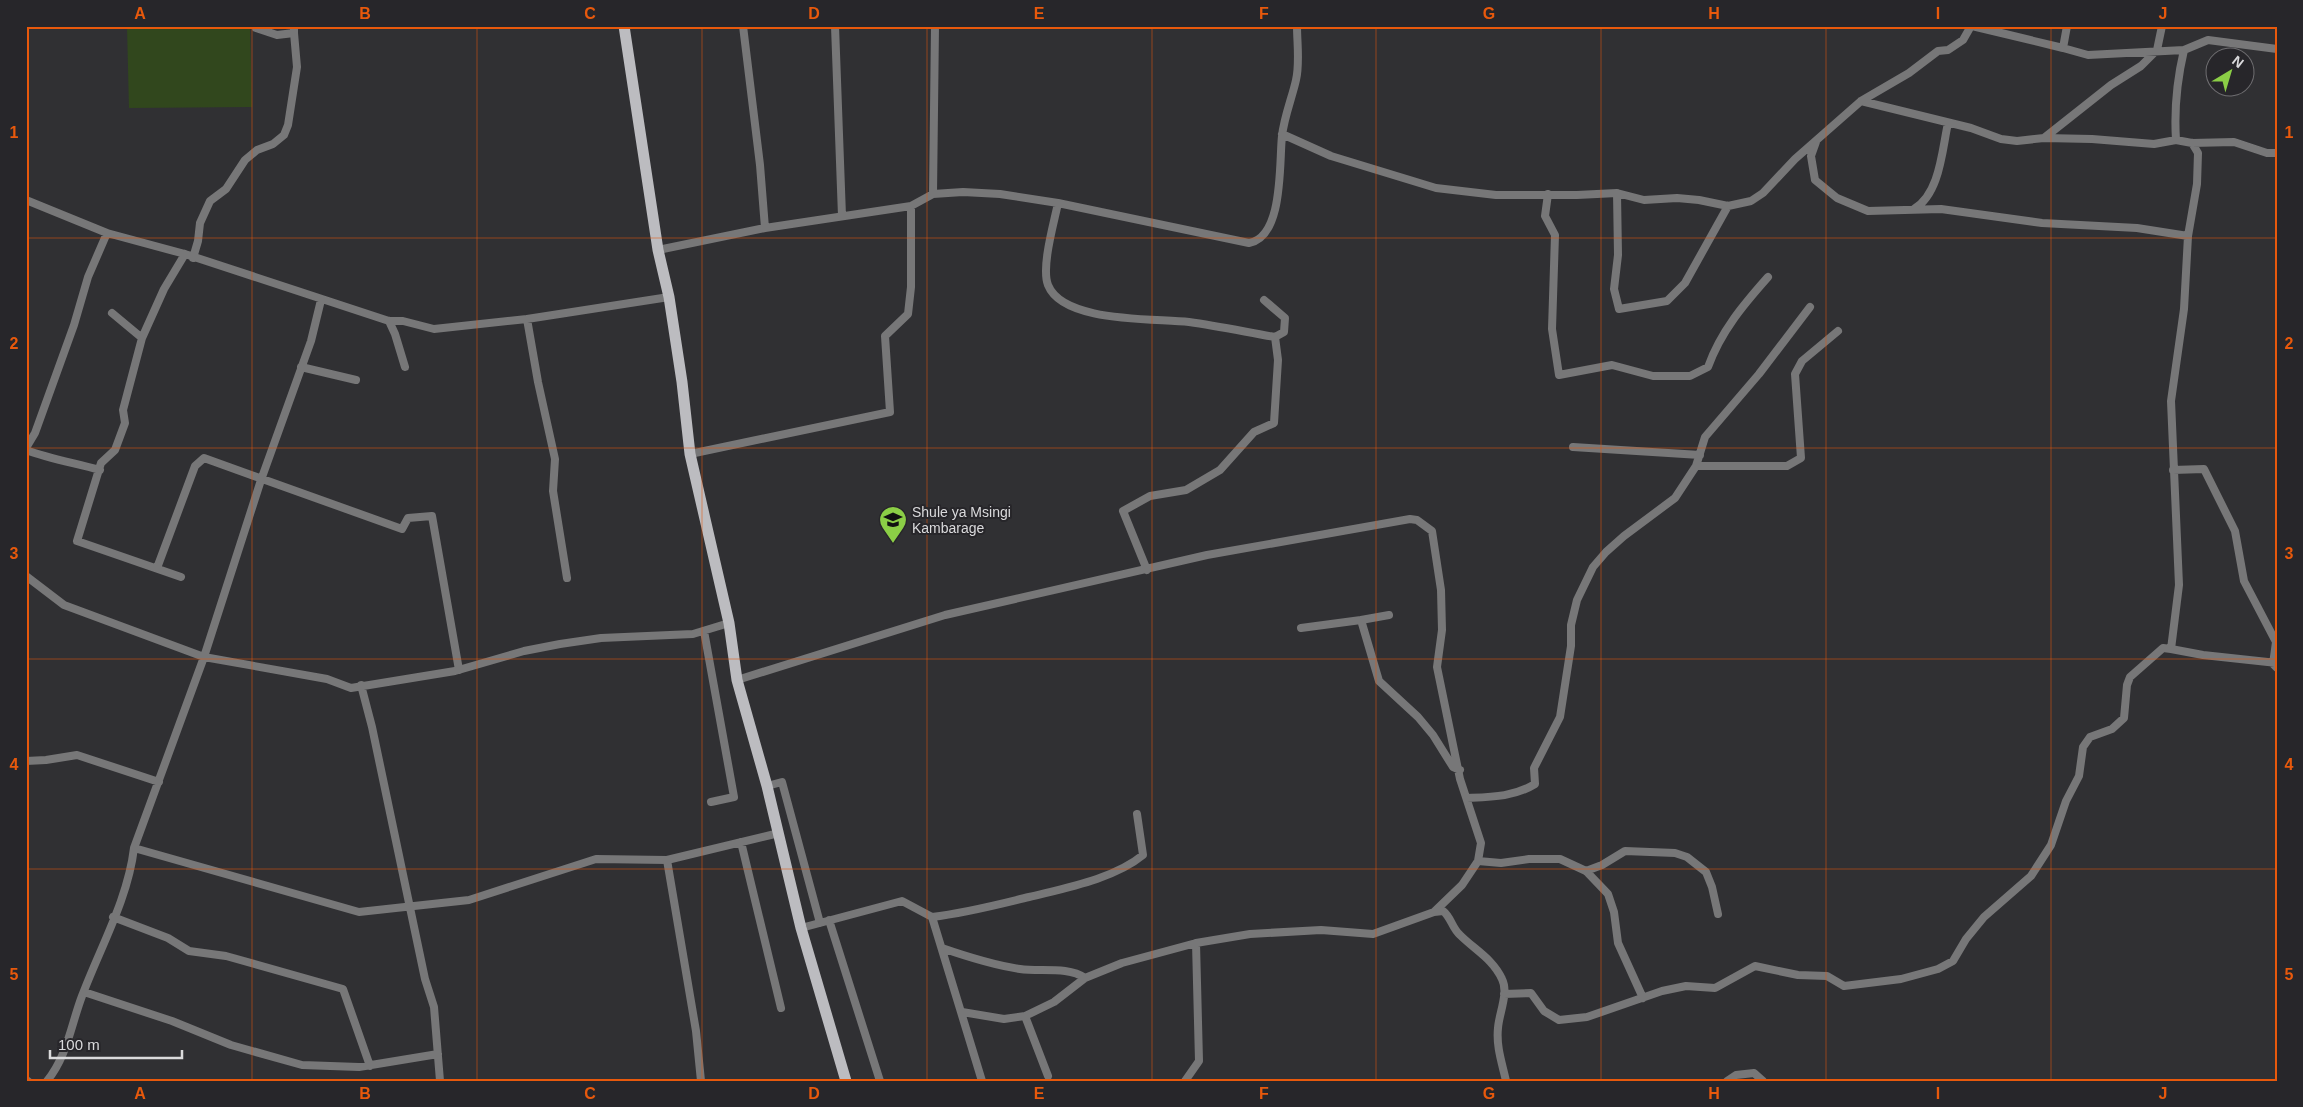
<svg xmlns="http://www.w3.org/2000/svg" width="2303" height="1107" viewBox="0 0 2303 1107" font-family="Helvetica,sans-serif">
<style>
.pitch{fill:#31471d}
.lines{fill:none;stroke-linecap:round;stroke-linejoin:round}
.minor{stroke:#777778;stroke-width:8}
.primary{stroke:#bcbcc0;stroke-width:11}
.grid{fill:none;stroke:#e8590c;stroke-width:1;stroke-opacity:0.55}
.labels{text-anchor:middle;stroke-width:4;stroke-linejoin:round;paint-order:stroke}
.poi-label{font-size:14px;fill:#dadadc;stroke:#27262a;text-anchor:start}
.neatline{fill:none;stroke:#e8590c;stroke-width:2}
.grid-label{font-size:16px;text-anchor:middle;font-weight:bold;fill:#e8590c}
</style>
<rect width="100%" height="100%" fill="#303033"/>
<!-- pitch -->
<path class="pitch" d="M127 26H250L252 107 129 108Z"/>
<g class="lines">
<!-- minor -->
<path class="minor" d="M743 26 760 165 765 228
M835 26 842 216
M1972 26 2063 48 2067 26
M256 28 277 35 294 33V26
M2063 48 2088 55 2184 50 2208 40 2277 49
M1861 101 1971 128 2001 139 2017 141 2044 138 2092 139 2154 144 2176 140 2192 143 2234 142 2267 153H2277
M1282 134 1331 156 1436 188 1496 195H1577L1617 193 1644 200 1677 198 1699 200 1728 206 1751 201 1763 193 1795 159 1861 101 1909 73 1938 51 1948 50 1963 40 1971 26
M2044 138 2111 85 2141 66 2157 50 2162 26
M2176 140C2174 109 2177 80 2184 50
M1816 142 1811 156 1815 180 1837 198 1868 211 1941 209 2042 223 2137 228 2188 236
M1617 193 1618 255 1614 289 1619 309 1667 301 1685 283 1728 206
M933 194 935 26
M1548 194 1545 216 1555 235 1552 329 1559 375 1612 365 1653 376H1690L1708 367C1721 331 1744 304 1768 277
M26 200 107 233 185 254 389 321H403L434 329 527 319 669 297
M1058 203C1054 223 1041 267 1048 285 1063 323 1154 318 1189 322 1218 326 1246 332 1275 337
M1914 209C1940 194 1942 150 1948 123
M658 250 765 228 911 206 933 194 963 192 1000 194 1058 203 1249 243C1284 237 1279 162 1282 136 1284 117 1292 98 1296 80 1300 63 1297 43 1297 26
M193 258 198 241 200 223 210 201 226 189 245 160 257 150 273 144 284 135 288 125 297 67 294 33
M112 313 142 338
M527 319 538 382 555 459 553 491 567 578
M389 321 395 334 405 367
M301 367 356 380
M1573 447 1700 455
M26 448 35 433 74 325 88 277 107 233
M26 450C50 459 75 463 100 470
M690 454 890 412 885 336 908 314 911 287V206
M1696 466H1787L1801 458 1795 374 1802 361 1838 331
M2173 470 2204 469 2235 531 2244 581 2276 642 2273 664 2277 668
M157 568 195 466 204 458 402 529 408 518 432 516 459 670
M1147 570 1123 511 1150 496 1186 490 1220 470 1254 432 1274 423 1278 360 1275 337 1284 332 1285 318 1264 300
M26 576 64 605 204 657 327 679 351 688 455 671 524 651 560 644 601 638 693 634 729 623
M181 577 77 541 101 463 115 450 125 423 123 410 142 338 164 289 185 254
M1361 620 1389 615
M1301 628 1361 620 1379 681 1418 717 1433 735 1453 767 1460 770
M704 631 734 797 711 802
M2171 649 2203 655 2277 663
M737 680 945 615 1207 555 1410 519 1417 520 1432 531 1441 590 1442 630 1437 667 1460 779 1481 843 1478 861 1462 885 1434 912 1373 934 1321 930 1250 934 1196 943 1122 963 1085 978 1054 1002 1025 1016 1004 1019 962 1012
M361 685 372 727 425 979 434 1007 440 1081
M26 761 46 760 77 755 159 782
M767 786 782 782 820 923
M1467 798C1491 797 1514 797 1535 784L1534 768 1560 717 1571 646V625L1577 600 1593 567 1606 552 1624 536 1675 498 1696 466 1705 437 1759 374 1810 307
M741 842 781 1008
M134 848 359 912 469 900 596 859 667 860
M1478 861 1501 863 1529 859H1560L1586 871 1608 894 1614 912 1618 943 1643 998
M1586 871 1602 865 1625 851 1675 853 1687 857 1706 872 1712 887 1718 914
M1434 912 1443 911C1451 917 1452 928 1460 935 1475 950 1493 959 1502 979 1509 993 1499 1013 1498 1028 1496 1046 1502 1063 1506 1081
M113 917 168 938 189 951 226 956 343 989 370 1066
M932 917C966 913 996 905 1029 897 1065 888 1114 879 1143 855L1137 814
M829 920 880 1081
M801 928 902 901 932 917 982 1081
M942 948C968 957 993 965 1020 969 1040 972 1068 966 1085 978
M84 992 172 1021 231 1045 302 1065 359 1067 438 1054
M1504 994 1531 993 1544 1011 1559 1020 1587 1017 1662 991 1686 986 1715 988 1755 966 1798 975 1827 976 1844 986 1901 979 1938 969 1953 961 1966 939 1984 917 2031 876 2051 845 2066 801 2079 776 2083 747 2090 737 2112 729 2124 718 2127 685 2130 677 2163 648 2171 649 2179 585 2171 401 2184 309 2188 236 2197 184 2198 153 2192 143
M1025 1016 1048 1076
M26 1080 28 1081
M47 1081C67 1057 71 1025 82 996 100 948 128 899 134 848L204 657 261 480 311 341 321 300
M701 1081 696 1031 667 860 779 833
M1185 1081 1199 1061 1196 943
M1727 1081 1736 1075 1754 1073 1763 1081"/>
<!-- primary -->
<path class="primary" d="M624 26 658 250 669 297 682 382 690 454 729 623 737 680 767 786 801 928 846 1081"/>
</g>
<!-- grid -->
<path class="grid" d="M252 26V1081M477 26V1081M702 26V1081M927 26V1081M1152 26V1081M1376 26V1081M1601 26V1081M1826 26V1081M2051 26V1081M26 238H2277M26 448H2277M26 659H2277M26 869H2277"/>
<!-- icons -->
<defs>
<symbol id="school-pin" viewBox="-11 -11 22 30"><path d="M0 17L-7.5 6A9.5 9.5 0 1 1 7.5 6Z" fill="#8bce46" stroke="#27262a"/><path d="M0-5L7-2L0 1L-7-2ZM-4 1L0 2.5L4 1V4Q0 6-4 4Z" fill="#111"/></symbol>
</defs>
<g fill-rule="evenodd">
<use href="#school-pin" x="877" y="504" width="32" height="43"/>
</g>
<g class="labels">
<!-- poi labels -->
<g class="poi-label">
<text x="912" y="517">Shule ya Msingi<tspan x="912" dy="16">Kambarage</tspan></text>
</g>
</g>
<!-- border -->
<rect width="2303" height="1107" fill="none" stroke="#27262a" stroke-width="55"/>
<!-- north arrow -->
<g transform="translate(2230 72) rotate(38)"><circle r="24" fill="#27262a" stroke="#6f6e71"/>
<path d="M0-4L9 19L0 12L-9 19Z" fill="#8bce46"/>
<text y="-8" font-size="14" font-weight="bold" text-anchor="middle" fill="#dadadc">N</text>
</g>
<!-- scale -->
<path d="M50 1050v8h132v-8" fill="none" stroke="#dadadc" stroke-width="2.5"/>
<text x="58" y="1050" font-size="15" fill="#dadadc" stroke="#27262a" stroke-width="4" paint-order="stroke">100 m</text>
<rect x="28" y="28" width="2248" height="1052" class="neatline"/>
<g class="grid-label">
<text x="140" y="19">A</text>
<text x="365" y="19">B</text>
<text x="590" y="19">C</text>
<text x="814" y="19">D</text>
<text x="1039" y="19">E</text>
<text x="1264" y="19">F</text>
<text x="1489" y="19">G</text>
<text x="1714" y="19">H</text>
<text x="1938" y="19">I</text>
<text x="2163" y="19">J</text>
<text x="14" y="138">1</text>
<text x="2289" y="138">1</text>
<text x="14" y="349">2</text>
<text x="2289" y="349">2</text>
<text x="14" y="559">3</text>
<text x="2289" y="559">3</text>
<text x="14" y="770">4</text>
<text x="2289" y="770">4</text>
<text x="14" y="980">5</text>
<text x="2289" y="980">5</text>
<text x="140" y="1099">A</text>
<text x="365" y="1099">B</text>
<text x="590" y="1099">C</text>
<text x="814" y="1099">D</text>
<text x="1039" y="1099">E</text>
<text x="1264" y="1099">F</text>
<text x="1489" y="1099">G</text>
<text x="1714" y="1099">H</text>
<text x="1938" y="1099">I</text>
<text x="2163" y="1099">J</text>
</g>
</svg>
